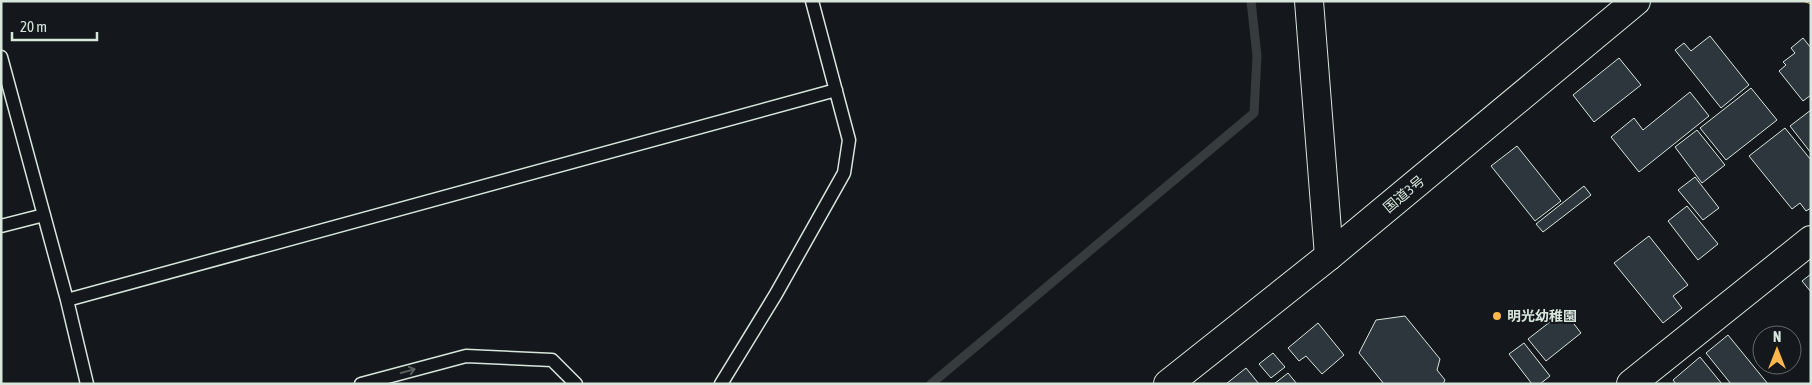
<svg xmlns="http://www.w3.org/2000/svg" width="1812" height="385" viewBox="0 0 1812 385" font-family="'Asap Condensed','Noto Sans JP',sans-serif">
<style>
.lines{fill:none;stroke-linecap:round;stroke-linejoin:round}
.stream{stroke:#363b3e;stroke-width:9}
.building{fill:#2c363c;stroke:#d8e6dc}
.lane-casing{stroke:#d8e6dc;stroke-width:15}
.secondary-casing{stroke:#d8e6dc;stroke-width:30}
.highway-casing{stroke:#d8e6dc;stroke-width:30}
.lane{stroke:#14181c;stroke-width:12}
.secondary{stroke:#14181c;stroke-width:28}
.highway{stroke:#14181c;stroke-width:28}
.power{stroke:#ffb74d;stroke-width:1;stroke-dasharray:18 4 2.5 4;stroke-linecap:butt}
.oneway{stroke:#59605f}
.poi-dot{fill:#ffb74d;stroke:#14181c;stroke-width:2}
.labels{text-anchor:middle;stroke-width:4;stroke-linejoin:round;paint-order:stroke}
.street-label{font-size:14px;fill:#d8e6dc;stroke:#14181c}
.poi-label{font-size:14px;font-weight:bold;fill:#d8e6dc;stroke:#14181c;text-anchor:start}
</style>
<rect width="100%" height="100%" fill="#14181c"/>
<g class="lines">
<!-- stream -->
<path class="stream" d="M931 384 1254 113 1257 56 1251 1"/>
</g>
<!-- building -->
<path class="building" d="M1710 36 1749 85 1721 108 1675 50 1684 43 1691 51Z
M1803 38 1811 48V95L1803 101 1779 71 1786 65 1783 62 1795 53 1791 48Z
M1619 58 1641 85 1594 122 1573 95Z
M1751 88 1777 120 1726 160 1700 128Z
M1690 92 1709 116 1639 172 1611 137 1634 118 1643 130Z
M1811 110V153L1790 126Z
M1785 128 1811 160V208L1806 211 1800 203 1792 209 1749 156Z
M1697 130 1725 165 1702 183 1675 147Z
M1517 146 1561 201 1535 221 1491 166Z
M1695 177 1719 208 1703 220 1678 190Z
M1584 186 1591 195 1543 232 1536 224Z
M1687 206 1718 244 1698 260 1668 221Z
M1649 236 1688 285 1673 296 1682 308 1663 323 1614 263Z
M1811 274V292L1802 281Z
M1564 311 1581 333 1546 361 1528 339Z
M1405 316 1440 359 1437 370 1445 380 1443 384H1384L1359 353 1376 320Z
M1318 323 1344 355 1322 374 1306 356 1299 361 1288 348Z
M1728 335 1768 384H1731L1706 353Z
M1524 343 1550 376 1540 384H1532L1509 354Z
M1273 353 1285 367 1271 378 1259 364Z
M1700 357 1722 384H1676L1673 380Z
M1246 368 1259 384H1226Z
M1288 373 1297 384H1274Z"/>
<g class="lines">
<defs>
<path id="lane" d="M1 57 67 300 87 384
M1 226 44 215
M67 300 836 90
M361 384 466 356 552 360 576 384
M721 384 776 294 844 173 849 140 812 1"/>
<path id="secondary" d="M1309 1 1329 256
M1631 384 1811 240"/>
<path id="highway" d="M1168 384 1329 256 1636 1"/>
</defs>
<!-- lane casing -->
<use href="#lane" class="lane-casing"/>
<!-- secondary casing -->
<use href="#secondary" class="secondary-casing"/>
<!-- highway casing -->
<use href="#highway" class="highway-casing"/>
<!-- lane -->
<use href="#lane" class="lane"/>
<!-- secondary -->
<use href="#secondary" class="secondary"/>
<!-- highway -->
<use href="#highway" class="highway"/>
<!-- power -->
<path class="power" d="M1803 1 1811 4"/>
</g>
<!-- one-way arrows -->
<defs><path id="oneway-shaft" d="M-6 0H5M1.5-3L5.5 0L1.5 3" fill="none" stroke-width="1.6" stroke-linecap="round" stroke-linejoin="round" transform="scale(1.25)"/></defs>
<use class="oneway" href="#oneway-shaft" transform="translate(408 371) rotate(-15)"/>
<!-- markers -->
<circle class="poi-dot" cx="1497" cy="316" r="5"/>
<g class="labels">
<!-- street labels -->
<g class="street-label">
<text transform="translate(1404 194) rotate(-40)" y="5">国道3号</text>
</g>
<!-- poi labels -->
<g class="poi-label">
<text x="1507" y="321">明光幼稚園</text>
</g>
</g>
<!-- border -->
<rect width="1812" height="385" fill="none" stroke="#d8e6dc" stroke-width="5"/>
<!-- north arrow -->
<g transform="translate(1777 350)"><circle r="24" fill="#14181c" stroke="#626a69"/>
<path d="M0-4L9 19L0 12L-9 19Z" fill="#ffb74d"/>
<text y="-8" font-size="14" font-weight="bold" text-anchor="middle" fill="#d8e6dc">N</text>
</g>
<!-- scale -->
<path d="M12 32v8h85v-8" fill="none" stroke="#d8e6dc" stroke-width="2.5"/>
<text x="20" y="32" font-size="15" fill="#d8e6dc" stroke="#14181c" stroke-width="4" paint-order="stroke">20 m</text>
</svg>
